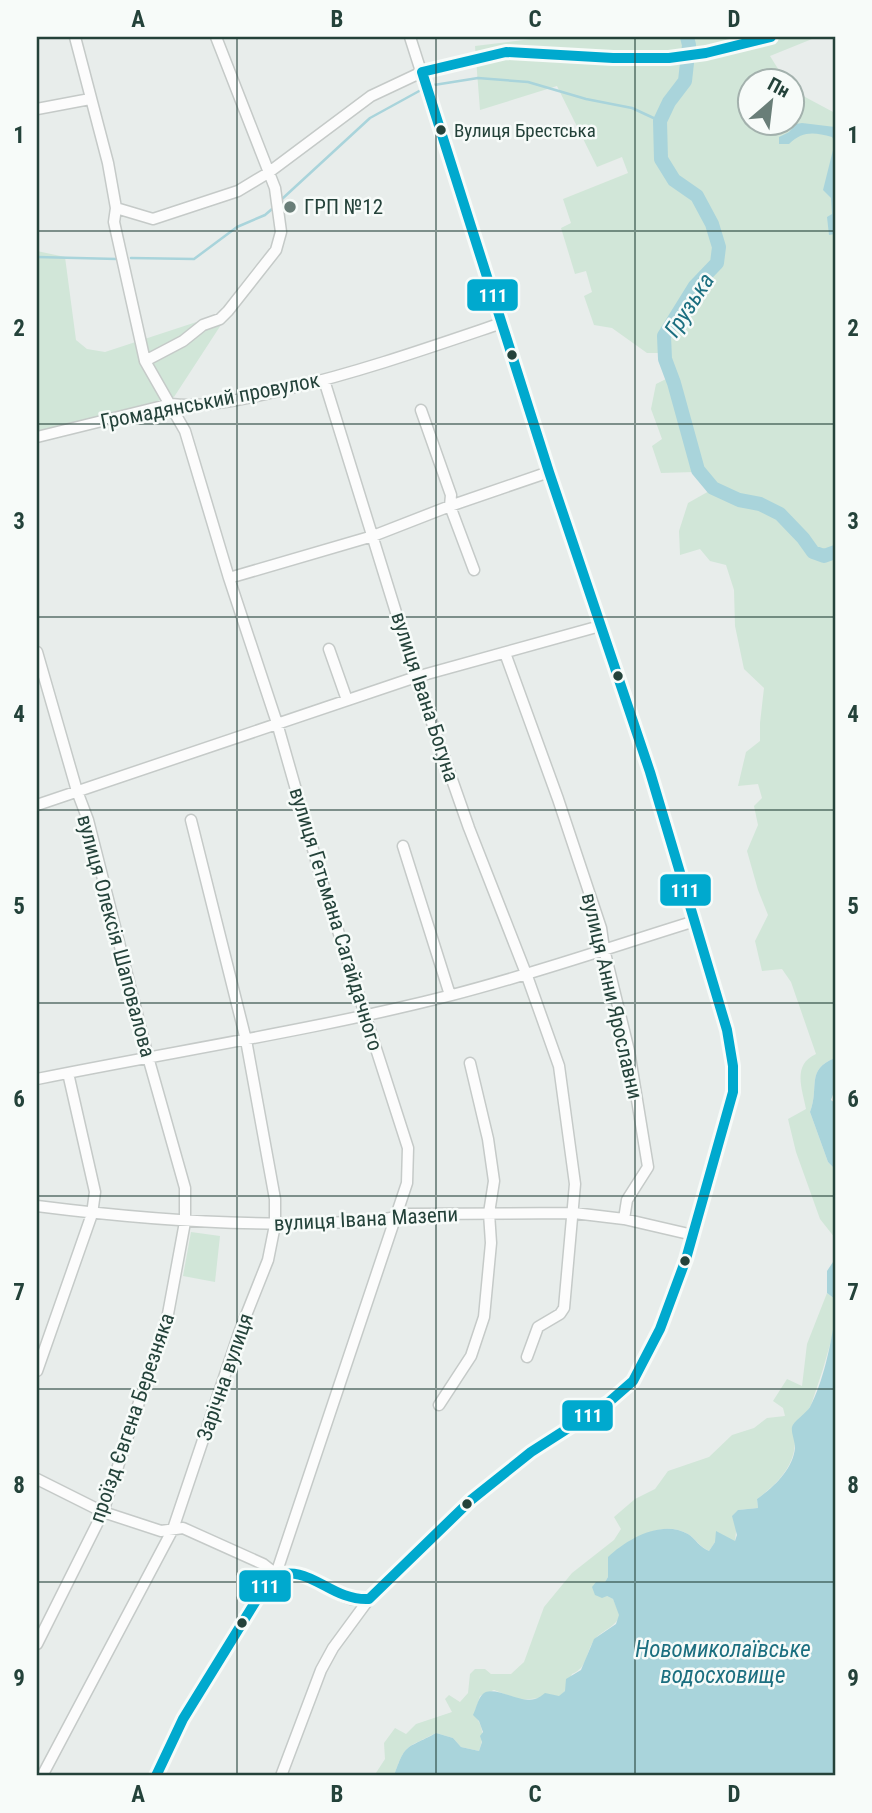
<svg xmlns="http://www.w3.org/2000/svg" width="872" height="1813" viewBox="0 0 872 1813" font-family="'Roboto Condensed',sans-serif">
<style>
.green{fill:#d1e6d8}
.water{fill:#a9d4db}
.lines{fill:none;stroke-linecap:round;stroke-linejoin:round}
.stream{stroke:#a9d4db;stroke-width:2.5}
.river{stroke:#a9d4db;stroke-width:14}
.minor-casing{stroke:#c5cac8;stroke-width:13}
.minor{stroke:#fcfcfc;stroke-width:10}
.bus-1-casing{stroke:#f7fbf9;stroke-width:16}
.bus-1{stroke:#00a9ce;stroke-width:10}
.grid{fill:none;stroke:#24423a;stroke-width:2;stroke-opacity:0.55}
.bus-dot{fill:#24423a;stroke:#f7fbf9;stroke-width:2.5}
.poi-dot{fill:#697e78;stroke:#f7fbf9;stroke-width:2.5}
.labels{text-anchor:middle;stroke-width:5;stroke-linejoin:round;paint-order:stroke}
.bus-label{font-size:19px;fill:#24423a;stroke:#f7fbf9;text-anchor:start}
.poi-label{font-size:21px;fill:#24423a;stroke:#f7fbf9;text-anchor:start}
.street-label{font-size:21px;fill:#24423a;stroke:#f7fbf9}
.water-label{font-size:23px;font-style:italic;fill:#1c6f80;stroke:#f7fbf9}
.line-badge{stroke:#f7fbf9;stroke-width:2.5}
.badge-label{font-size:19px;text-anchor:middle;font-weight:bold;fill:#fff}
.neatline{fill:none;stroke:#24423a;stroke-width:2.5}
.grid-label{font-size:23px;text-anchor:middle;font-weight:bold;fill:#24423a}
</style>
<rect width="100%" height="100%" fill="#e8edeb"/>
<!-- green -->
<path class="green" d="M547 37H817L770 56 785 80H750V122H792V90L835 113V1058C805 1070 820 1087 810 1112L828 1162 835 1169V1238L820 1219 796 1152 788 1119 806 1109C802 1088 792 1065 816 1054L791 982 782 969 762 971 755 941 768 915 758 890 747 851 758 825 754 806 762 798 758 784 738 786 746 752 760 741V723L764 688 744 669 735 626 734 590 726 565 710 561 700 549 680 555 679 531 688 503 711 490 695 472 661 473 652 446 662 439 651 409 656 384 670 377 661 353H647L612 328 594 325 584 296 592 292 586 271 575 274 561 228 571 223 563 199 628 173 622 157 597 167 557 86 480 110 475 46Z
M37 251 65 257 76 340 87 349 105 352 230 311 174 397 37 431Z
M191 1232 220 1236 215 1282 183 1276Z
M827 1293 835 1299 833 1334 823 1369 811 1405 794 1434C799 1462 779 1483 757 1499L758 1508 738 1510 735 1542H715L709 1551C700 1547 696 1539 688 1534 660 1518 630 1542 609 1558L608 1577 605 1582 607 1596 613 1599 620 1615C615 1629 600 1630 593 1642 585 1655 588 1667 572 1674L565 1691 560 1696 520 1700 494 1690 480 1696 474 1715C484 1726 484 1737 479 1751L461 1747 453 1738 436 1733C407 1748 405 1743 394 1776H374L385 1759 384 1743 395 1728 406 1734 416 1724 452 1712 445 1699 449 1695 460 1702 468 1693 470 1674 475 1669H485L491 1674H511L524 1662 544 1607 572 1573 614 1540 621 1529 614 1517 635 1499 655 1489 668 1471 709 1457 732 1435 754 1428 767 1418 785 1416 783 1408 773 1401 787 1379 802 1386 807 1344Z"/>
<!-- water -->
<path class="water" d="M802 123 835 127V234L829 235 827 217 832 214 831 198 823 190 835 142 832 137C813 132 803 131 789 144H779V137L789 132 796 124Z
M835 1058V1089L831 1100 835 1103V1169L828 1162 810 1112C820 1087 805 1070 835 1058Z
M835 1259V1299L827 1293V1271Z
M835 1317V1776H394C406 1742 405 1750 436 1733L453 1738 461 1747 479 1751 482 1742 480 1736 483 1732 479 1721 473 1715C476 1709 478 1699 482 1695 491 1683 520 1704 535 1699 539 1698 542 1695 545 1693L559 1696 565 1691 566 1679 581 1670 594 1639 616 1624 619 1615 613 1599 607 1596 602 1598 595 1595 592 1587 596 1582H605L608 1577V1557C627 1539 662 1519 688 1534 696 1539 699 1547 709 1551L715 1542 716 1531 735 1541 737 1535 732 1516 738 1510 758 1508 757 1499C774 1487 793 1469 795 1448 795 1441 791 1433 792 1427 793 1422 806 1413 810 1407 823 1383 831 1344 835 1317Z"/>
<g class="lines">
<!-- stream -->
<path class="stream" d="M434 85 478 78 528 82 586 99 632 108 660 121
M282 199 370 118 421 90
M37 257 117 259
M131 258 194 259 237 227 265 215 272 209"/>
<!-- river -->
<path class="river" d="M687 37 689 45 685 81 669 102 660 121 661 159 674 180 697 196 712 224 719 247 717 263 695 286 664 336 665 359 674 383 698 470 713 488 739 500 760 504 780 514 803 538 813 552 824 556 835 552"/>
<defs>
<path id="minor" d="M75 37 108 163 116 208 114 222 145 361 185 431 229 578 277 723 322 881 408 1148 407 1183 276 1574 262 1588 183 1719 156 1776
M37 109 90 99
M116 208 153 219 238 191 268 173 371 96 422 72 506 52 613 58H669L706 53 771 37
M145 361 183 341 203 325 220 319 228 311 276 250 281 232 275 188 216 37
M324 380 416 677 469 828 527 976 559 1066 575 1184 564 1308 560 1314 538 1327 527 1357
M421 410 451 495 450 506 474 570
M37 437 171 404C210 408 249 398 287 389 360 372 431 347 502 323
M229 578 373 536 450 506 549 472
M329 649 347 700
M37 652 77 791 88 820 148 1057 185 1188V1222L168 1314 103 1512 37 1644
M505 653 558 799 601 928 604 949 629 1051 648 1167 627 1200 624 1219
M37 805 416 677 600 626
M403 846 450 995
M37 1079C175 1051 315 1030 452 995 534 974 614 946 695 921
M37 1206C131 1218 225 1226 321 1223 349 1222 378 1223 406 1214L574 1213 624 1219 693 1235
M37 1371 92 1214 95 1192 68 1073
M439 1405 471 1356 484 1317 491 1243 489 1213 494 1181 488 1139 470 1063
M37 1479 103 1512 161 1531 183 1528 263 1564 276 1574C304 1566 326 1592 351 1599 357 1600 363 1599 369 1599
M42 1776 173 1529 239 1333 268 1260 275 1225V1199L246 1040 191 820
M281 1776 321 1670 333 1648 369 1599 471 1500 531 1452 609 1402 633 1381 660 1329 686 1259 733 1092V1066L727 1030 695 921 650 772 549 472 410 37"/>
</defs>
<!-- minor casing -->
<use href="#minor" class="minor-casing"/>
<!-- minor -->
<use href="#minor" class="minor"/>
<defs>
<path id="bus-1" d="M422 72 506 52 613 58H669L706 53 771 37
M369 1599 471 1500 531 1452 609 1402 633 1381 660 1329 686 1259 733 1092V1066L727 1030 650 772 549 472 422 72
M156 1776 183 1719 270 1578C309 1560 328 1601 369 1599"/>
</defs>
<!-- bus-1 casing -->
<use href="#bus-1" class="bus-1-casing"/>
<!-- bus-1 -->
<use href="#bus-1" class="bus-1"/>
</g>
<!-- grid -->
<path class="grid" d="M237 37V1776M436 37V1776M635 37V1776M37 231H835M37 424H835M37 617H835M37 810H835M37 1003H835M37 1196H835M37 1389H835M37 1582H835"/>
<!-- markers -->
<g class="bus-dot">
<circle cx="441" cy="130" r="6"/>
<circle cx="512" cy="355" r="6"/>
<circle cx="618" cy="676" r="6"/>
<circle cx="685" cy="1261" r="6"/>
<circle cx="467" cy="1504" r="6"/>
<circle cx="242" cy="1623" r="6"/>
</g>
<circle class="poi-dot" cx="290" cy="207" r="7"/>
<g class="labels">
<!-- bus labels -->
<g class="bus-label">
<text x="454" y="137">Вулиця Брестська</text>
</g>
<!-- poi labels -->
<g class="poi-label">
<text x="304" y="214">ГРП №12</text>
</g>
<!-- street labels -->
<g class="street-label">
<text transform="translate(210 401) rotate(-11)" y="7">Громадянський провулок</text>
<text transform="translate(425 697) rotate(72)" y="7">вулиця Івана Богуна</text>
<text transform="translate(336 919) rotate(73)" y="7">вулиця Гетьмана Сагайдачного</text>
<text transform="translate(116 936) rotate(75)" y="7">вулиця Олексія Шаповалова</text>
<text transform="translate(612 996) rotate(77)" y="7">вулиця Анни Ярославни</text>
<text transform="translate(366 1219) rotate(-3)" y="7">вулиця Івана Мазепи</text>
<text transform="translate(225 1377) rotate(-71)" y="7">Зарічна вулиця</text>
<text transform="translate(132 1418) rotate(-71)" y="7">проїзд Євгена Березняка</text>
</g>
<!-- water labels -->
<g class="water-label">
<text transform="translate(689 305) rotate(-57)" y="8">Грузька</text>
<text x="723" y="1657">Новомиколаївське<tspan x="723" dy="26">водосховище</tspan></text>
</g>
</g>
<g class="line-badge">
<rect x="466" y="278" width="53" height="34" rx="7" fill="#00a9ce"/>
<rect x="659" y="873" width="53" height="34" rx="7" fill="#00a9ce"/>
<rect x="561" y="1399" width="53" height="33" rx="7" fill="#00a9ce"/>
<rect x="238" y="1569" width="54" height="34" rx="7" fill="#00a9ce"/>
</g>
<g class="badge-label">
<text x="493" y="302">111</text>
<text x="685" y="897">111</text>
<text x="588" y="1422">111</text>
<text x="265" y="1593">111</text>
</g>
<!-- border -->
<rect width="872" height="1813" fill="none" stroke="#f7fbf9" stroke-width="77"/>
<!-- north arrow -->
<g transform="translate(771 102) rotate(28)"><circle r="33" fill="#f7fbf9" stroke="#a3b1ad" stroke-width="2"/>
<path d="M0-5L12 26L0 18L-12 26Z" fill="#697e78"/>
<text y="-10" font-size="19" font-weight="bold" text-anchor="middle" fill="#24423a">Пн</text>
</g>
<rect x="38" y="38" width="796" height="1736" class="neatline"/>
<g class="grid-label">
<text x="138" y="27">A</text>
<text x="337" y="27">B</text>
<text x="535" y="27">C</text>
<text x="734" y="27">D</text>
<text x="19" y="143">1</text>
<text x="853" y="143">1</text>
<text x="19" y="336">2</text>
<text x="853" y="336">2</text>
<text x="19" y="529">3</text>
<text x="853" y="529">3</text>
<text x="19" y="722">4</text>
<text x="853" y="722">4</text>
<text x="19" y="914">5</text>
<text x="853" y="914">5</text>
<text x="19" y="1107">6</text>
<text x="853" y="1107">6</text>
<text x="19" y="1300">7</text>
<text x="853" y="1300">7</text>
<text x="19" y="1493">8</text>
<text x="853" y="1493">8</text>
<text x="19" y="1686">9</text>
<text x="853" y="1686">9</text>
<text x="138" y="1802">A</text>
<text x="337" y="1802">B</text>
<text x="535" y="1802">C</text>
<text x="734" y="1802">D</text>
</g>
</svg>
